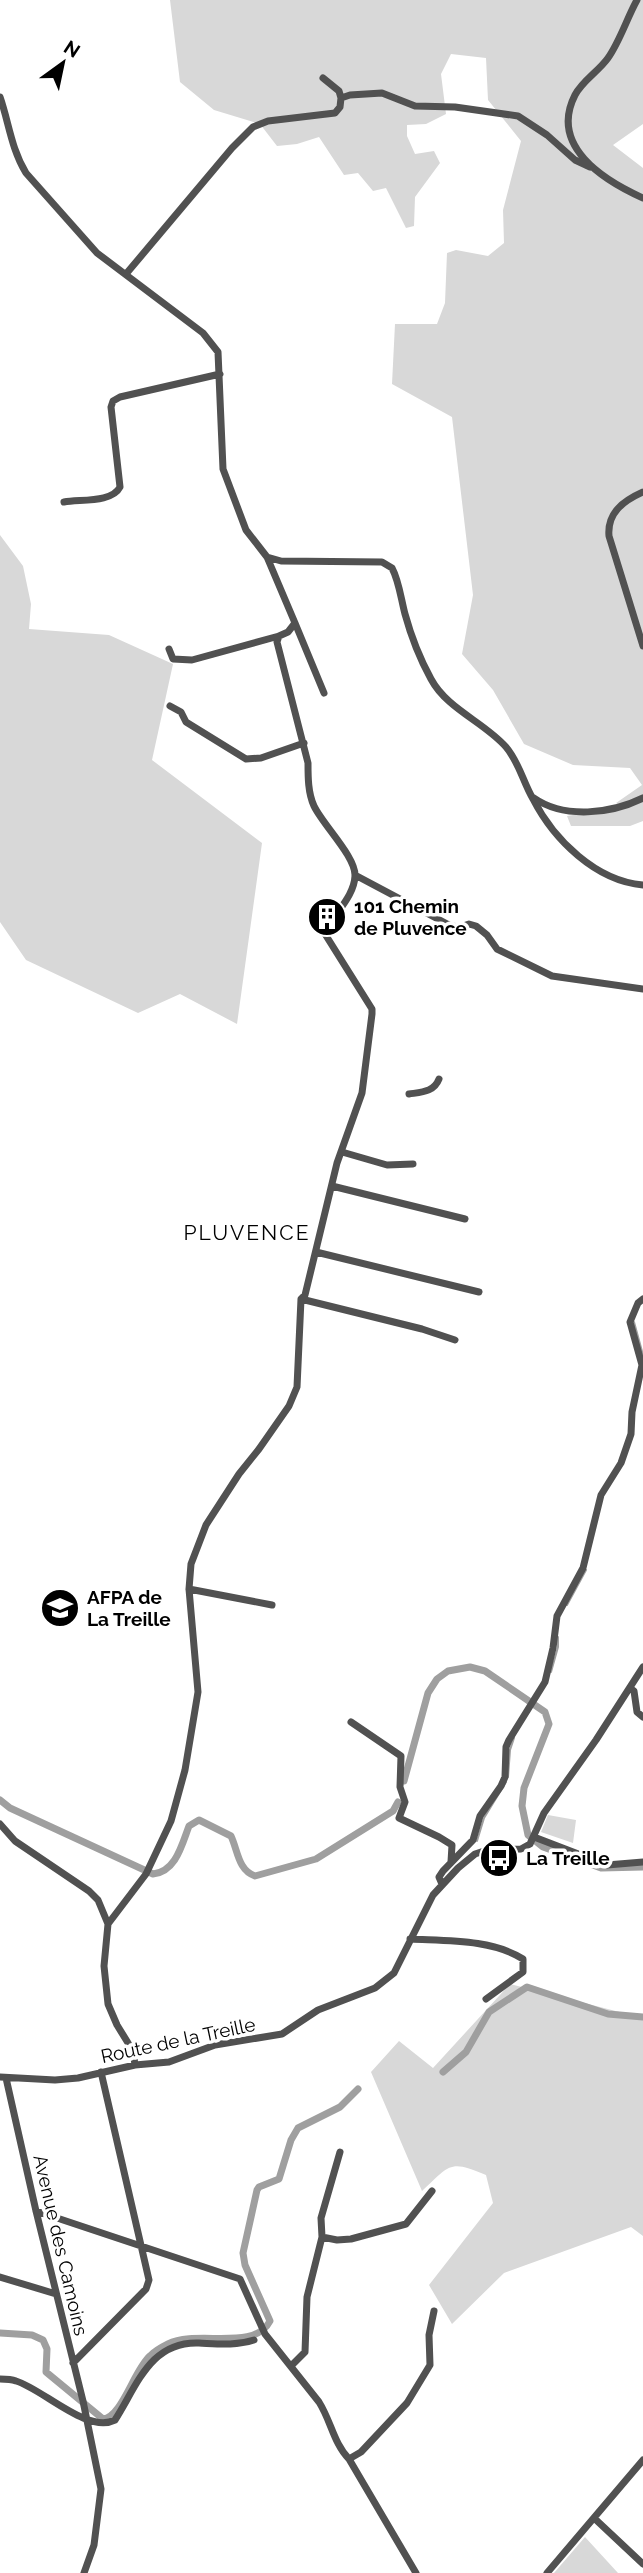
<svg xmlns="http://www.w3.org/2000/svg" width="643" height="2573" viewBox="0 0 643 2573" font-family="Raleway,sans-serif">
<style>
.green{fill:#d8d8d8}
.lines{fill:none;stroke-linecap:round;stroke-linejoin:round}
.stream{stroke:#9f9f9f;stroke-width:2}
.canal{stroke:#9f9f9f;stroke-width:7}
.minor{stroke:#515151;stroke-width:7}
.labels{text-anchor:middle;stroke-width:7;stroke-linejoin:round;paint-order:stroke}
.poi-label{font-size:19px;font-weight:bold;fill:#000;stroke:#fff;text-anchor:start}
.street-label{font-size:19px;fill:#000;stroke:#fff}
.neighbourhood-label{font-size:21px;letter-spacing:2px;fill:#000;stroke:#fff}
</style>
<rect width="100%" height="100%" fill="#fff"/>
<!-- green -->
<path class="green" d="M170 0H643V124L613 145 643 168V821L630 826H571L567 816 621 807 616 803 642 785 630 768 573 765 524 744 493 690 462 654 473 595 452 417 392 384 395 324H437L445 303 447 253 456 250 488 256 504 243 503 210 521 141 488 100 486 58 451 54 441 74 446 114 426 124 407 125V136L415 154 434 151 440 163 415 197 414 226 406 228 386 188 373 191 358 173 344 175 319 137 297 144 277 146 260 124 214 110 180 82Z
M0 535 23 566 31 604 29 629 109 635 173 664 152 760 262 843 237 1024 180 994 138 1013 26 960 0 922Z
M548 1815 576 1820 573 1843 541 1832Z
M510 1984 643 2018V2236L631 2227 504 2273 452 2324 429 2285 493 2203 486 2175C449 2159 450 2165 422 2191L371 2072 399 2041 433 2068Z
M585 2537 618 2573H554Z"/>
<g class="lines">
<!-- stream -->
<path class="stream" d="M634 1322 643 1355
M567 1605 586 1570
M551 1672 558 1647V1637
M508 1777 510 1750 514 1738
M477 1841 484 1818 506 1782"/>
<!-- canal -->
<path class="canal" d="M404 1781 428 1693 437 1679 448 1671 470 1667 485 1671 545 1712 549 1724 524 1788 522 1806 528 1835 543 1847 601 1868 643 1867
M0 1800 10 1808 153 1874C176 1872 182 1844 189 1826L199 1820 231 1836C238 1851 238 1870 255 1876L316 1859 393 1811 398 1802
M443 2072 466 2052 489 2012 527 1987 608 2014 643 2017
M0 2333 32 2335 43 2340 47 2349 46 2372 103 2419C122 2417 134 2370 150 2356 155 2351 162 2347 168 2344 197 2329 254 2352 270 2321L245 2265 243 2253 257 2190 259 2187 279 2179 291 2140 298 2128 340 2107 358 2089"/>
<!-- minor -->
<path class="minor" d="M637 0C627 18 620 41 608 58 598 72 583 80 575 95 549 146 603 180 643 198
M323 78 339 91 341 98
M0 97C9 123 11 148 26 173L97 253 203 333 218 352 223 469 246 530 267 557 295 623 288 632 279 636 277 642 308 763C308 777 308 793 314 806 323 825 356 857 355 876 354 898 332 915 325 934L372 1009V1014L362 1093 337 1163 305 1295 301 1299 297 1387 289 1406 259 1449 239 1474 206 1525 191 1564 189 1589 198 1692 185 1770 171 1821 146 1874 108 1924 104 1966 108 2004 117 2025 133 2051 135 2065
M341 98 350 95 382 93 415 106 455 107 518 116 547 135 575 160 590 167
M126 274 232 148 253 127 268 121 335 113 340 107 341 98
M643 492C623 501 607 513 609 536L643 646
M64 502C80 499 112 503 120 487L111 407 113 401 120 397 220 374
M267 557 281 561 382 562 392 568C399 581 401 599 405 614 411 636 420 659 431 679 447 709 484 722 506 747 519 762 523 782 533 799 554 840 596 881 643 885
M295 623 324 693
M169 649 173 659 192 660 279 636
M170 706 181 712 186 722 246 759 261 758 304 743
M534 798C564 819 611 814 643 798
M355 875 451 926 460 927 469 924 476 926 487 935 497 949 552 976 643 989
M409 1094C422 1092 434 1092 439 1079
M342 1152 387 1165 413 1164
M332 1186 465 1219
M316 1252 479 1292
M301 1299 422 1329 455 1340
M189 1589 272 1605
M630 1688 634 1691 637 1712 643 1717
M351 1722 401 1756 400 1787 405 1802 399 1818 439 1837 452 1845 451 1862
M0 1824 15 1841 89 1891 98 1900 108 1924
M534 1837 607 1865 643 1862
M442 1884 439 1877 443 1871 473 1840 480 1816 501 1786 505 1777 506 1747 509 1740 545 1682 553 1648 557 1616 583 1568 601 1495 621 1463 631 1434 632 1412 642 1365 630 1322 638 1303 643 1299
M410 1939C445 1941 492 1939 523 1959V1972L486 1999
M0 2077 55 2080 78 2078 135 2065 169 2062 215 2045 282 2034 318 2010 375 1988 394 1973 433 1895 458 1868 475 1854 487 1850 521 1849 530 1844 544 1813 596 1740 643 1667
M6 2078 36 2211 83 2401 101 2489 94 2545 84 2573
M36 2211 240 2279 265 2334 319 2402C331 2421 334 2444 349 2459L416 2573
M322 2237 337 2240 351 2239 406 2224 432 2191
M0 2277 56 2294
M73 2363 146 2289 149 2280 101 2072
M291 2366 305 2352 307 2297 322 2237 321 2218 340 2152
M0 2379C5 2379 11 2379 16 2381 43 2389 87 2434 115 2420 137 2386 150 2341 199 2343 219 2344 235 2346 254 2340
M349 2459 361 2452 407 2403 430 2365 429 2335 434 2311
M594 2518 643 2564
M547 2573 643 2460"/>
</g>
<!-- icons -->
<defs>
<symbol id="building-disc" viewBox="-11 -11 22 22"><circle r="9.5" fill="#000" stroke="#fff"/><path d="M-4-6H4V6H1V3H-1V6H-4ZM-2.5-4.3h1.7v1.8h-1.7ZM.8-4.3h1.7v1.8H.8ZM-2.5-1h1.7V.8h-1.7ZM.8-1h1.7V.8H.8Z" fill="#fff"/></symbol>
<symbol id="school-disc" viewBox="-11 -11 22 22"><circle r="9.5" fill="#000" stroke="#fff"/><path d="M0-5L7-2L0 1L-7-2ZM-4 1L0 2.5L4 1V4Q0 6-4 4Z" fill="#fff"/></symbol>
<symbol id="bus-disc" viewBox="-11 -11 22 22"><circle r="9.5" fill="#000" stroke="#fff"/><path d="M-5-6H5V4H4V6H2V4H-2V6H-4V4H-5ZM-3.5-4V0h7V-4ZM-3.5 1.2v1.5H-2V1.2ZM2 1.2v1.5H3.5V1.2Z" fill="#fff"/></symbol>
</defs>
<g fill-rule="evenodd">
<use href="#building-disc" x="305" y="895" width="44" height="44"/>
<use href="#school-disc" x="38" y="1586" width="44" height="44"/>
<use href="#bus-disc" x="477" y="1836" width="44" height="44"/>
</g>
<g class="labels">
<!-- poi labels -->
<g class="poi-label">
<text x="354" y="913">101 Chemin<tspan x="354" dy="22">de Pluvence</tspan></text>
<text x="87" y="1604">AFPA de<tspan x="87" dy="22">La Treille</tspan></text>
<text x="526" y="1865">La Treille</text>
</g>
<!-- street labels -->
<g class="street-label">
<text transform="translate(178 2040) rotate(-12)" y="7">Route de la Treille</text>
<text transform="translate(61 2245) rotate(77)" y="7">Avenue des Camoins</text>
</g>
<!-- neighbourhood labels -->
<g class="neighbourhood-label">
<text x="247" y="1240">PLUVENCE</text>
</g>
</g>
<!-- north arrow -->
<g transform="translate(63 63) rotate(33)" stroke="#ffffff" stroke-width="5" paint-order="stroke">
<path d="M0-5L12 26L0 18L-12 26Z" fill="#000000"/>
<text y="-10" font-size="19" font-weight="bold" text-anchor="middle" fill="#000000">N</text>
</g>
</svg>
